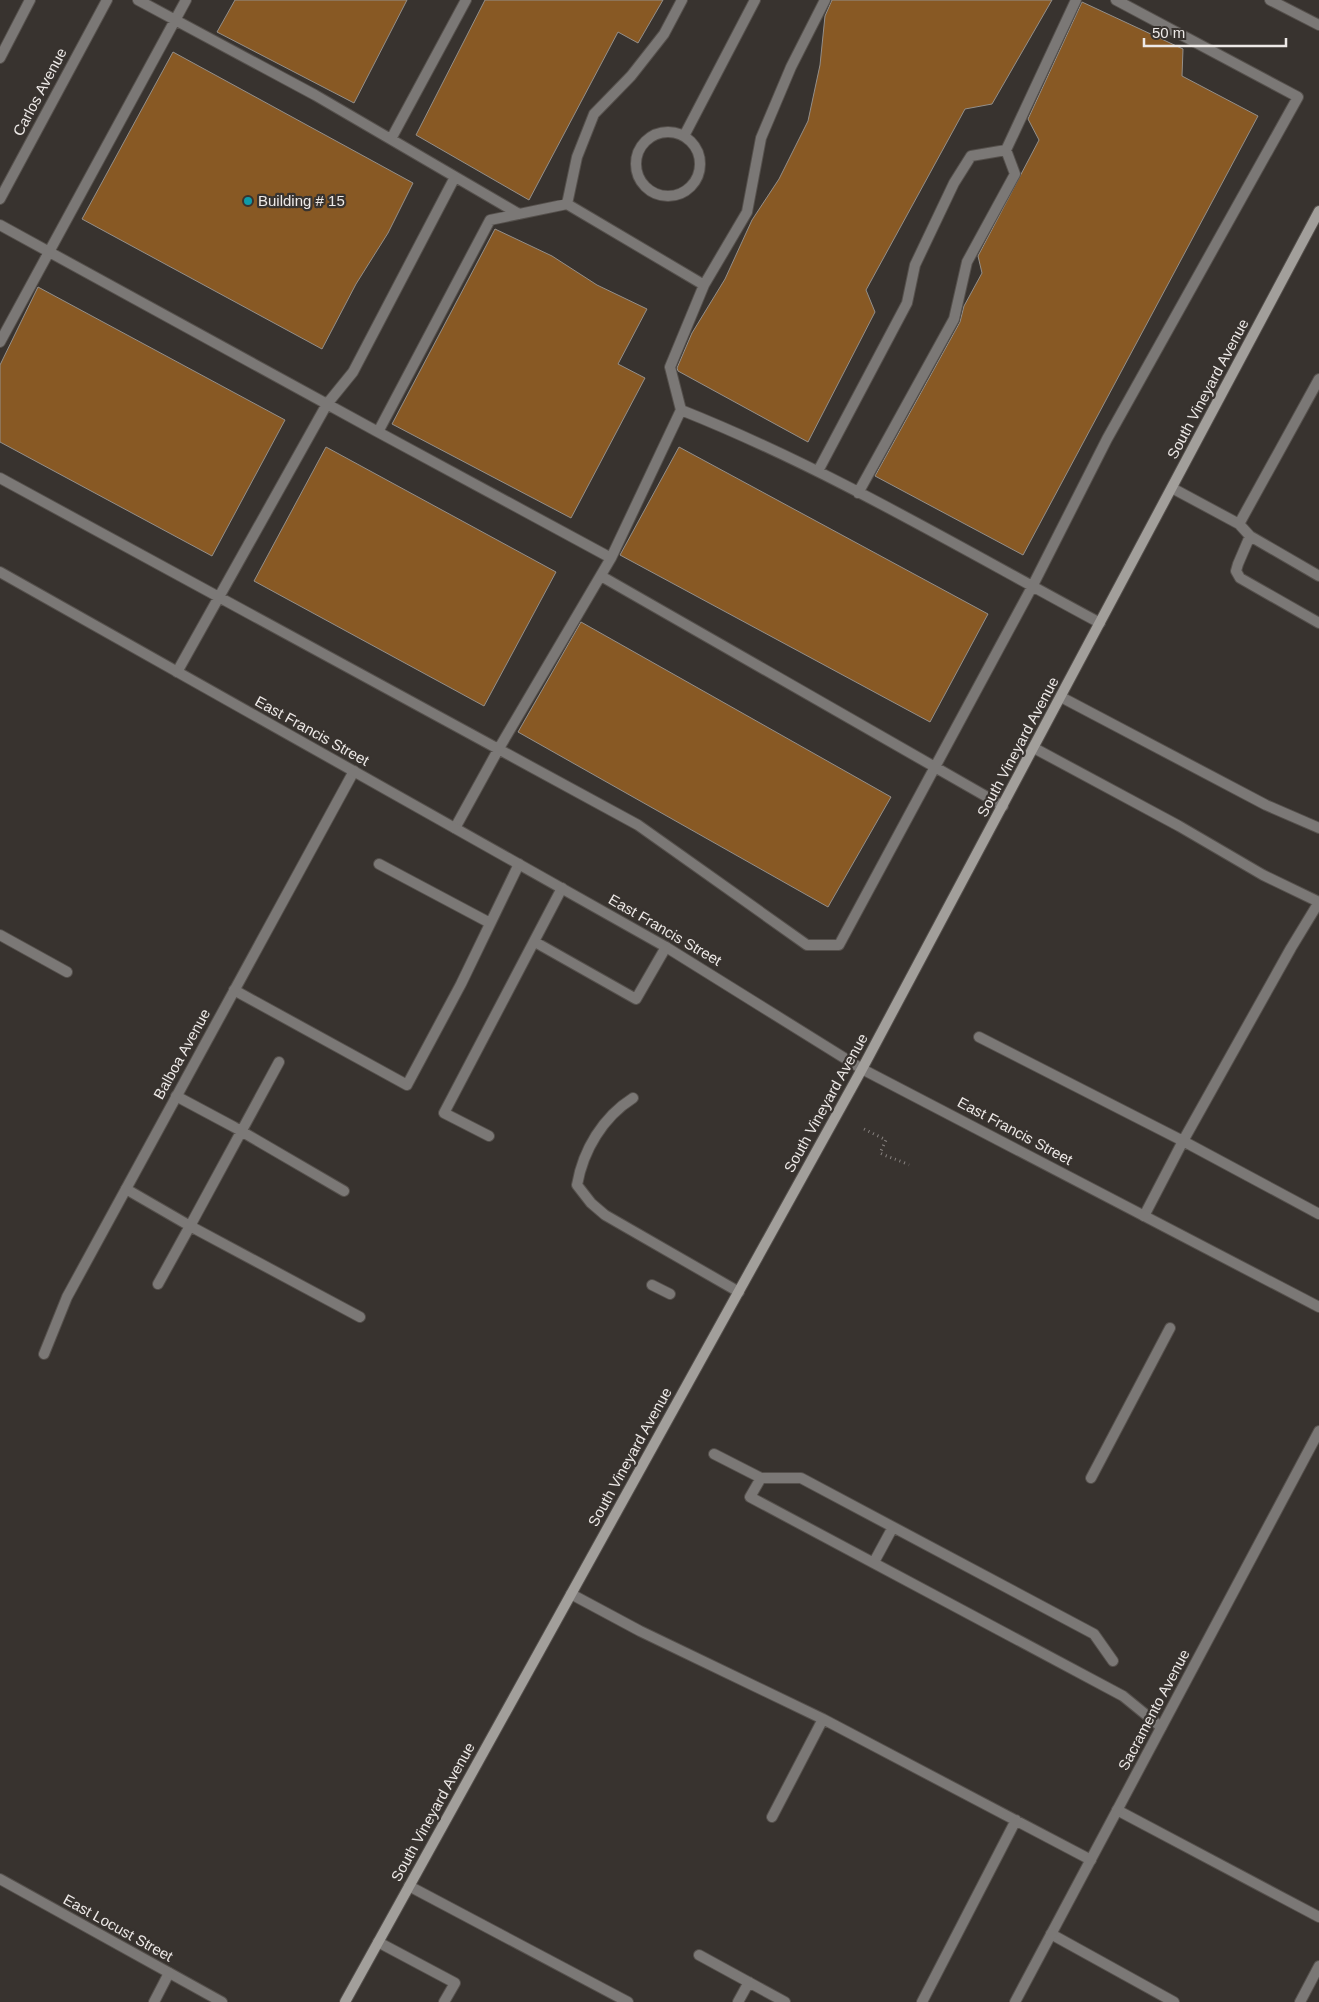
<svg xmlns="http://www.w3.org/2000/svg" width="1319" height="2002" viewBox="0 0 1319 2002" font-family="Arial,sans-serif">
<style>
.building{fill:#885924;stroke:#948f8a}
.lines{fill:none;stroke-linecap:round;stroke-linejoin:round}
.service-casing{stroke:#55504c;stroke-width:12}
.minor-casing{stroke:#55504c;stroke-width:12}
.tertiary-casing{stroke:#55504c;stroke-width:12}
.secondary-casing{stroke:#55504c;stroke-width:12}
.path{stroke:#888380;stroke-width:3;stroke-dasharray:1 4;stroke-linecap:butt}
.service{stroke:#7b7876;stroke-width:10}
.minor{stroke:#7b7876;stroke-width:10}
.tertiary{stroke:#7b7876;stroke-width:10}
.secondary{stroke:#a29f9b;stroke-width:10}
.culture-dot{fill:#0f9aa8;stroke:#38332f;stroke-width:2}
.labels{text-anchor:middle;stroke-width:4.5;stroke-linejoin:round;paint-order:stroke}
.street-label{font-size:15px;fill:#ede9e7;stroke:#38332f}
.poi-label{font-size:15px;fill:#ede9e7;stroke:#38332f;text-anchor:start}
</style>
<rect width="100%" height="100%" fill="#38332f"/>
<!-- building -->
<path class="building" d="M235 0H407L354 103 217 32Z
M485 0H663L638 43 618 32 529 200 416 135Z
M832 0H1052L992 104 965 109 866 290 875 312 808 442 678 371 677 368 692 333 725 279 752 220 779 179 808 121 820 65 825 16Z
M1082 2 1183 49 1182 76 1258 116 1023 555 875 476 960 322 964 306 982 273 978 256 1039 140 1028 119Z
M173 52 413 183 388 233 356 284 322 349 82 219Z
M495 229 552 256 597 285 647 309 618 364 645 378 571 518 392 424Z
M38 287 285 420 212 556 0 442V365Z
M326 447 556 572 484 706 254 581Z
M679 447 988 614 930 722 620 555Z
M581 622 891 797 828 907 518 732Z"/>
<g class="lines">
<defs>
<path id="service" d="M138 0 315 95 519 214
M0 58 30 0
M391 139 466 0
M567 204 577 157 594 114 631 76 664 34 682 0
M0 225 378 432 490 220 567 204 704 285 747 212 761 138 791 67 825 0
M0 342 186 0
M681 410 670 367 704 285
M378 432 611 558
M818 471 907 303 915 265 954 183 971 156 1006 150
M0 478 638 825 807 945H839L1032 587 1107 439 1298 97 1116 0
M1172 488 1239 524 1319 379
M858 493 954 319 967 262 1015 174 1006 150 1076 0
M1239 524 1250 536 1319 576
M1250 536 1238 564 1236 571 1240 578 1319 623
M601 576 1003 806
M177 672 327 404 353 372 455 177
M1061 697 1266 805 1319 828
M1034 748 1179 826 1263 875 1319 902
M455 828 498 750 611 558 681 410C827 468 962 549 1100 623
M379 864 490 923
M0 935 67 972
M535 942 636 999 666 947
M234 990 407 1085 461 984 519 864
M979 1037 1183 1141 1319 1214
M176 1096 234 1127 344 1191
M633 1098C603 1117 583 1150 577 1185L591 1203 605 1215 739 1292
M489 1136 444 1113 562 888
M126 1189 190 1226 279 1062
M1144 1216 1183 1141 1291 948 1319 902
M158 1284 190 1226 360 1317
M652 1285 670 1294
M714 1454 761 1478H801L1094 1634 1113 1661
M761 1478 750 1497 1123 1696 1161 1727
M1091 1478 1170 1328
M874 1562 893 1527
M571 1594 640 1631 823 1719
M1117 1810 1319 1917
M772 1817 823 1719 1091 1860
M409 1886 628 2002
M1051 1934 1174 2002
M378 1942 455 1983 444 2002
M699 1955 785 2002
M154 2002 169 1973
M738 2002 749 1982
M922 2002 1016 1820
M1300 2002 1319 1966"/>
<path id="minor" d="M1270 0 1319 25
M636 164a32 32 0 1 1 64 0a32 32 0 1 1-64 0Z
M684 136 755 0
M0 199 107 0
M44 1354 67 1297 354 771
M0 1879 222 2002
M1015 2002 1319 1431"/>
<path id="tertiary" d="M0 572 666 947 862 1069 1319 1307"/>
<path id="secondary" d="M345 2002 862 1069 1319 211"/>
</defs>
<!-- service casing -->
<use href="#service" class="service-casing"/>
<!-- minor casing -->
<use href="#minor" class="minor-casing"/>
<!-- tertiary casing -->
<use href="#tertiary" class="tertiary-casing"/>
<!-- secondary casing -->
<use href="#secondary" class="secondary-casing"/>
<!-- path -->
<path class="path" d="M864 1129 886 1140 880 1153C890 1158 899 1160 909 1165"/>
<!-- service -->
<use href="#service" class="service"/>
<!-- minor -->
<use href="#minor" class="minor"/>
<!-- tertiary -->
<use href="#tertiary" class="tertiary"/>
<!-- secondary -->
<use href="#secondary" class="secondary"/>
</g>
<!-- markers -->
<circle class="culture-dot" cx="248" cy="201" r="5"/>
<g class="labels">
<!-- street labels -->
<g class="street-label">
<text transform="translate(40 92) rotate(-62)" y="5">Carlos Avenue</text>
<text transform="translate(1208 389) rotate(-62)" y="5">South Vineyard Avenue</text>
<text transform="translate(312 731) rotate(29)" y="5">East Francis Street</text>
<text transform="translate(1018 747) rotate(-62)" y="5">South Vineyard Avenue</text>
<text transform="translate(665 930) rotate(30)" y="5">East Francis Street</text>
<text transform="translate(182 1054) rotate(-61)" y="5">Balboa Avenue</text>
<text transform="translate(826 1103) rotate(-61)" y="5">South Vineyard Avenue</text>
<text transform="translate(1015 1131) rotate(28)" y="5">East Francis Street</text>
<text transform="translate(630 1457) rotate(-61)" y="5">South Vineyard Avenue</text>
<text transform="translate(1154 1710) rotate(-62)" y="5">Sacramento Avenue</text>
<text transform="translate(433 1812) rotate(-61)" y="5">South Vineyard Avenue</text>
<text transform="translate(118 1928) rotate(29)" y="5">East Locust Street</text>
</g>
<!-- poi labels -->
<g class="poi-label">
<text x="258" y="206">Building # 15</text>
</g>
</g>
<!-- scale -->
<path d="M1144 38v8h142v-8" fill="none" stroke="#ede9e7" stroke-width="2.5"/>
<text x="1152" y="38" font-size="15" fill="#ede9e7" stroke="#38332f" stroke-width="4" paint-order="stroke">50 m</text>
</svg>
